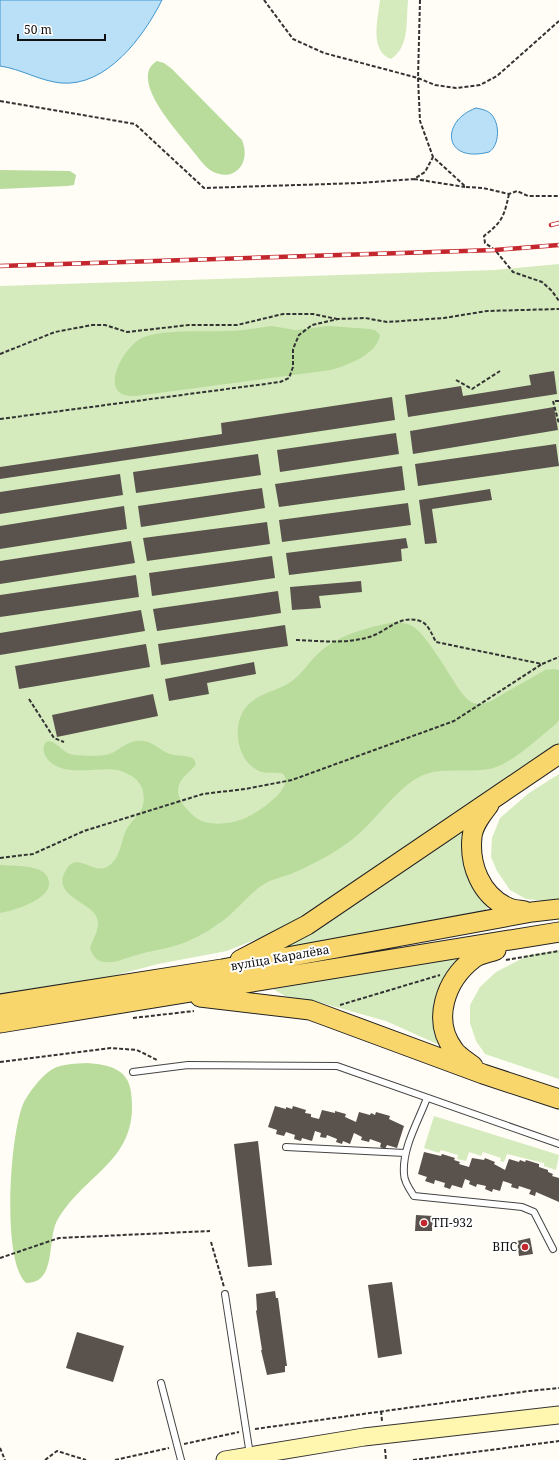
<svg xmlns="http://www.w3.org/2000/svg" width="559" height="1460" viewBox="0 0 559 1460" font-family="'Noto Serif',serif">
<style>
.green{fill:#d5ebbd}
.forest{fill:#b9dc9c}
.water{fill:#b9e0f7;stroke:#3f96cf}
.building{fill:#5a524d}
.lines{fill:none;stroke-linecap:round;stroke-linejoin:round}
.lane-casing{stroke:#444;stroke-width:8}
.secondary-casing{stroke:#333;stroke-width:19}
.primary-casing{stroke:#222;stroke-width:21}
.path{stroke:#333;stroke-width:2;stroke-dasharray:4 2;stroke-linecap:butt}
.lane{stroke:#fff;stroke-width:6}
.secondary{stroke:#fff6b0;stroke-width:17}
.primary{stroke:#f9d66b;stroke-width:19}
.rail-casing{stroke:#c4262e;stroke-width:4.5}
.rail{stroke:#fff;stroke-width:3;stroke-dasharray:9;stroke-linecap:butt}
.poi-dot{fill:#c4262e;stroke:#fff;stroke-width:1.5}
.labels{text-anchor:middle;stroke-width:4;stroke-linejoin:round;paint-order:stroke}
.street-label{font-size:12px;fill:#111;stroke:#fff}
.poi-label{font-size:12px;fill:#111;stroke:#fff;text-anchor:start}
</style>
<rect width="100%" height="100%" fill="#fffdf5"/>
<!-- green -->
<path class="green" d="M380 0H408C406 20 410 47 391 59 369 51 378 19 380 0Z
M559 264V747L298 919 276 931 227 951 158 964 105 978 0 993V286L495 270Z
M559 774V899L545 901 526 899 510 890 497 871 491 857 492 838 500 818 529 793Z
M469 826 490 904 482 915 278 951Z
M559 950V1079L485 1054 476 1041 470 1023V1005L480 987 496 972 529 955Z
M460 956 443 983 446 1048 386 1021 318 1002 285 996 273 989Z
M434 1116 559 1155 556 1170 544 1166V1163L507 1154 504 1162 500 1161 501 1158 483 1152 481 1156 469 1152 466 1161 457 1159 458 1155 441 1150 439 1153 424 1148Z"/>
<!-- forest -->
<path class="forest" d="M157 61 164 63 172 69 242 140C252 165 232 184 210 170 202 164 195 153 188 145 176 130 128 78 157 61Z
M0 170 70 171 76 175 74 185 67 186 0 189Z
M272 326 295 330 329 326 370 329 375 330 380 335C377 355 347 365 331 370L136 396C130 396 123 396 119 392 105 378 129 342 144 337 166 329 202 332 226 331 241 331 257 328 272 326Z
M394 622C400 622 406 623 412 626 426 633 451 678 461 692 470 704 477 707 491 701L545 670 553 669 559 670V720L556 724C538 738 511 765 489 769 467 773 444 767 423 775 397 786 373 825 349 842 331 855 312 865 291 874 283 877 273 879 266 883 247 894 236 913 218 924 206 933 192 940 178 945 165 949 150 951 137 955 127 957 115 964 105 962 97 962 93 956 90 949 92 939 101 929 97 918 92 902 50 896 66 870 76 852 91 872 104 868 109 867 113 862 116 858 121 850 122 839 126 830 131 821 141 814 143 805 145 796 143 787 137 780 131 775 125 772 118 770 97 766 60 779 46 757 43 752 43 748 45 743L49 741C59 743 63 754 75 755 86 756 102 757 112 753 123 747 130 739 143 741 154 742 160 751 170 754 178 757 186 754 194 759L196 764C191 772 182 776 179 785 176 792 180 801 185 807 189 811 193 816 198 819 209 826 229 824 240 820 252 817 297 788 283 774 275 771 265 775 257 770 234 757 231 718 251 702 263 692 280 690 292 681 304 672 310 660 321 651 340 634 370 627 394 622Z
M0 865C13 866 28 865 40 870 45 873 48 876 49 882 51 900 13 911 0 913Z
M88 1063C108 1065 128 1068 131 1092 140 1160 87 1171 58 1219 46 1238 58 1283 26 1283 1 1261 10 1131 24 1102 30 1091 38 1081 47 1073 58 1063 74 1064 88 1063Z"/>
<!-- water -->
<path class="water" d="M0 0H162C144 36 107 87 61 83 40 81 21 69 0 66Z
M476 108C481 109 487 110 491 114 500 123 500 145 489 152 443 164 440 121 476 108Z"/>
<!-- building -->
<path class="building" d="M554 371 557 394 408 417 405 395 461 386 463 396 531 385 529 375Z
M392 397 395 420 0 479V467L222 434 221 423Z
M554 407 558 430 413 454 410 431Z
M396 433 399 454 280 472 277 450Z
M556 444 559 466 418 486 415 464Z
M258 454 261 475 136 493 133 472Z
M402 466 405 490 279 507 275 484Z
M120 474 123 495 0 514V492Z
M262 488 265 508 141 527 138 506Z
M490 489 492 500 432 509 437 543 425 544 419 500Z
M408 503 411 525 282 542 279 520Z
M124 506 127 529 0 549V526Z
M267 522 270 544 147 561 143 538Z
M406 538 408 548 401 549 402 561 289 575 286 553Z
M131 541 135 563 0 584V561Z
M272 556 275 578 152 596 149 573Z
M136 575 139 597 0 617V595Z
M361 581 362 592 319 596 321 608 292 610 290 587Z
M278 591 281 613 157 631 153 609Z
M141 610 145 631 0 655V633Z
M285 625 288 646 161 665 158 644Z
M146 644 150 667 19 689 15 666Z
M254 662 256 674 207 683 209 694 169 701 165 679Z
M153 694 158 716 57 737 52 715Z
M275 1106 286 1109V1107L292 1109 293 1106 306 1110 305 1113 311 1114V1117L319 1119 322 1110 335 1113V1111L346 1114 345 1117 356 1122 359 1112 370 1115 371 1113 375 1115 376 1112 390 1116 389 1119 404 1126 397 1148 387 1145 385 1149 380 1147 381 1143 370 1139 369 1142 361 1140 362 1137 354 1133 350 1144 343 1141 342 1144 336 1142 337 1139 327 1135 326 1138 320 1137 321 1133 315 1131 312 1141 302 1138 301 1141 294 1139 295 1135 286 1132 284 1136 276 1134 277 1130 268 1127Z
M258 1141 272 1265 248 1267 234 1144Z
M424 1152 441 1156 442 1154 455 1158 454 1160 460 1162 459 1164 469 1167 472 1158 484 1160 485 1158 495 1162 494 1164 505 1170 509 1159 519 1162 520 1160 525 1162 526 1160 539 1164V1167L548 1170V1172L553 1174 552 1176 559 1178V1202L536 1192 535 1196 529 1194 531 1190 519 1186 518 1189 511 1187 512 1184 503 1181 500 1191 493 1189 492 1192 485 1189 486 1186 477 1184 476 1187 469 1184 470 1181 465 1179 462 1188 452 1185 450 1189 444 1187 445 1183 435 1180 434 1184 425 1181 427 1177 418 1174Z
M416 1215 433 1216 432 1231H415Z
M530 1238 533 1254 519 1256 517 1241Z
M392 1282 402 1354 378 1358 368 1285Z
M275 1291 276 1298H278L287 1366H285V1372L267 1375 261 1350H262L256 1311 257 1310 256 1294Z
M77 1332 124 1346 113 1382 66 1368Z"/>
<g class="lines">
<defs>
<path id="lane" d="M133 1072 188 1065 337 1066 559 1144
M427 1098C418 1122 402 1148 404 1174 404 1182 410 1190 414 1196L522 1207 534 1212 553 1249
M286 1147 405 1153
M225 1294 250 1455
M161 1383 181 1460"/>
<path id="secondary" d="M225 1460 364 1437 559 1415"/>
<path id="primary" d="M489 805C482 814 473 825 472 837 469 865 481 895 507 907 512 910 520 910 525 911
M240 960 307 925 559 754
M200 997 310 1010 483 1074 559 1099
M0 1004 222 969 532 912 559 909
M0 1023 559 932
M473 1066C467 1061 458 1056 454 1050 431 1020 446 980 473 959 479 954 489 953 496 950"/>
</defs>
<!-- lane casing -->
<use href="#lane" class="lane-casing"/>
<!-- secondary casing -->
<use href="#secondary" class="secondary-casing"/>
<!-- primary casing -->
<use href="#primary" class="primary-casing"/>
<!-- path -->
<path class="path" d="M264 0 293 39 324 53 418 78 435 85 456 88 480 85 497 76 559 21
M420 0 418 78 420 121 433 157 466 187 483 188 509 194 517 191 528 196H559
M0 101 135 124 204 188 360 183 414 179 425 172 433 157
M414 179 465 187
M509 194C504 217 502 222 484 236L485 243 495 250 513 272 542 282 552 291 559 301
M0 354 55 332 92 325H105L127 332 189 325H237L283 314H313L337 319
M456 380 472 389 500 371
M559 401H553L559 424
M0 419 280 382 289 378 293 367V349L299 335 312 325 338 319 365 318 387 322 444 318 487 311 559 309
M296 640C321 641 346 644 369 637 387 632 399 614 420 621 428 623 432 635 436 642L542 664 559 657
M29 699 54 738 64 742
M0 858 33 854 84 831 203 794 245 789 292 780 454 721 542 664
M506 960 559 951
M340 1005 440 975
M133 1018 194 1011
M0 1062 111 1048 137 1050 157 1060
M211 1242 224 1287
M0 1258 59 1238 210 1231
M381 1411 382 1421
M255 1429 529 1391 559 1388
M184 1444 239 1432
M0 1448 5 1460
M385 1449 386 1460
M45 1460 57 1451 86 1460
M115 1460 169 1448
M413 1460 559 1441"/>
<!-- lane -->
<use href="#lane" class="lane"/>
<!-- secondary -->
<use href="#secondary" class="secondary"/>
<!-- primary -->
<use href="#primary" class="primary"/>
<defs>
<path id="rail" d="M551 225 559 223
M0 266 495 250 559 245"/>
</defs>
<!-- rail casing -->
<use href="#rail" class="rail-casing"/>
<!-- rail -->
<use href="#rail" class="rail"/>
</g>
<!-- markers -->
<g class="poi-dot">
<circle cx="424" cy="1223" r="4"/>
<circle cx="525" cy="1247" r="4"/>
</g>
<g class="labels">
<!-- street labels -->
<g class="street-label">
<text transform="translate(280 958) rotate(-10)" y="4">вуліца Каралёва</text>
</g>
<!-- poi labels -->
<g class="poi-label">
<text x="432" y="1227">ТП-932</text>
<text x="517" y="1251" text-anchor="end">ВПС</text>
</g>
</g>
<!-- scale -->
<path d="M18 34v6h87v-6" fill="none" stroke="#111111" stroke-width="2"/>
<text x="24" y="34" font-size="12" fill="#111111" stroke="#ffffff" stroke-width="3" paint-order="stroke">50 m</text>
</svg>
